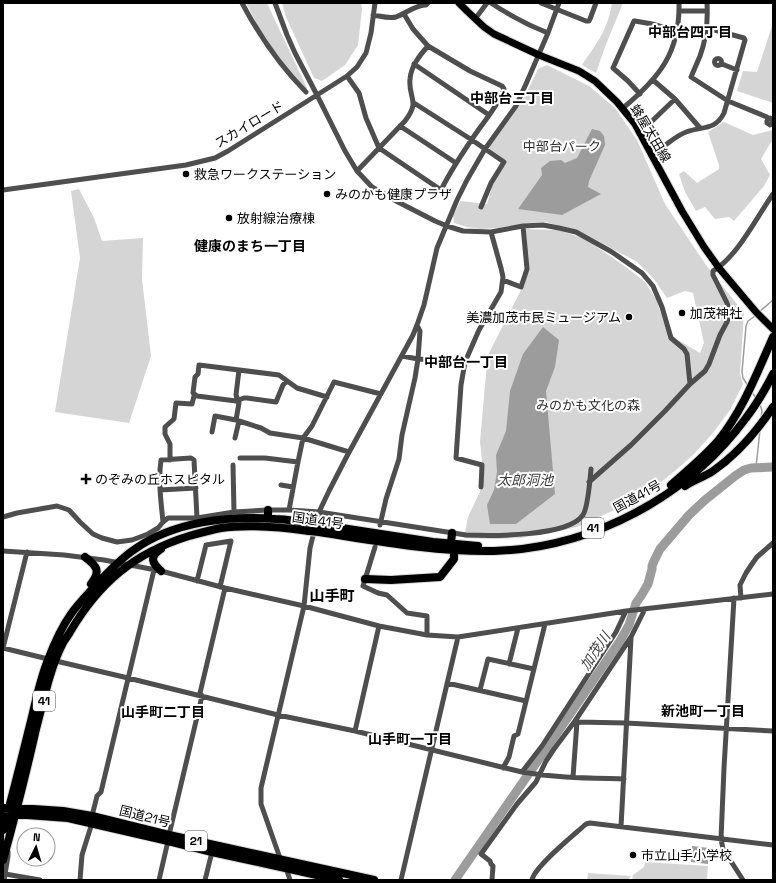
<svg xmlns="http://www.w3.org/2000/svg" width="776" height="883" viewBox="0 0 776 883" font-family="'Space Grotesk','Noto Sans JP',sans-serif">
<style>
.green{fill:#d5d5d5}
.water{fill:#9c9c9c}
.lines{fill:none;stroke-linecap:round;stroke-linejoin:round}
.stream{stroke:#9c9c9c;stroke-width:1.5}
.river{stroke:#9c9c9c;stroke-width:9}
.major-casing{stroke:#dbdbdb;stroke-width:9}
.highway-casing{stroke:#dbdbdb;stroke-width:10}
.minor{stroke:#4e4e4e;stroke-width:5}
.major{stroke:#000;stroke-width:7}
.highway{stroke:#000;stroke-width:8}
.highway-bridge-casing{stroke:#dbdbdb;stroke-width:10;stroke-linecap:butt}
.highway-bridge{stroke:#000;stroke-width:8}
.poi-dot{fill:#000;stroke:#fff;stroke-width:1.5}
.labels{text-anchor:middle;stroke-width:4;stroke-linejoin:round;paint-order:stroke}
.shield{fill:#fff;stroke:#4c4c4c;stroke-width:1}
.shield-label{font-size:12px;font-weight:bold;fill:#000}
.street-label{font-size:13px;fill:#000;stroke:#fff}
.park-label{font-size:13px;fill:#2c2c2c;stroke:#fff}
.poi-label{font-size:13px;fill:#000;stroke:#fff;text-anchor:start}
.neighbourhood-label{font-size:14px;font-weight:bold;fill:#000;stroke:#fff}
.water-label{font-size:14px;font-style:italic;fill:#3d3d3d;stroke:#fff}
.quarter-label{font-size:15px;font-weight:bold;fill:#000;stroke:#fff}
</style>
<rect width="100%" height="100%" fill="#fff"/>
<!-- green -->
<path class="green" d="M246 3H267L307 88 304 93 261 32Z
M282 3H361L362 9 358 45 345 65 322 81 314 78 286 17Z
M612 3H623L605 47 596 73 582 65C586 58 592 51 596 44 604 32 610 18 612 3Z
M772 26 773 27V103L737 91 743 71 757 72Z
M547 65 589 86 615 108 637 140 665 204 706 265 744 313 740 374 743 384 730 410 712 434 695 453 675 471 651 490 623 506 577 527 550 533 520 538 494 539 464 538 468 517 483 485 482 460 480 442 485 385 488 355 521 290 528 269 526 229 558 230 583 238 600 249 630 270 645 282 656 299 670 340H678L700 353 704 343 693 293 685 291 667 298 654 279 637 262 585 234 570 228 545 222 529 223 499 228 480 229 467 227 454 223 453 215 461 201 487 204 494 180 506 161 491 150 489 146 517 109 525 96 538 69Z
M724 122 753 135 773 130V142H771L761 159 770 175 764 186 734 221 729 217 715 219 705 207 696 211 685 192 679 174 684 171 697 183 719 169V165L708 132Z
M79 189 94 218 102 241 143 238 142 279 151 356 129 423 55 412 80 258 71 191Z
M645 862 708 866 707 880H632L633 875 644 867Z
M588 873 631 876 628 880H587Z"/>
<!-- water -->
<path class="water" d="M592 129 600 131 604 136 605 145 589 181 588 187 601 194 562 215 518 209 542 175 541 168 550 161 561 160 565 163 577 158Z
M543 327 559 340 555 367 546 391 555 494 516 524H490L487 505 494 490 497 472 496 455 506 431 510 391 523 354Z
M692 846 709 848 708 864 691 862Z"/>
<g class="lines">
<!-- stream -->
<path class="stream" d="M759 312 773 300
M748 386 743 378 742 372 746 326 748 321 755 316
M751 391 756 398
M760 404 762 411 761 418
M756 467 760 430"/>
<!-- river -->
<path class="river" d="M455 880 566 720 620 641 629 625 636 603 641 596 648 584 652 569V566L654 561 660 549 689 515 705 500 735 476 744 470 751 468 773 467"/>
<defs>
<path id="major" d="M459 3 467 11 484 27 494 34 539 55 579 71 595 81 617 102 635 124 682 211 704 247 719 268 756 312 773 329"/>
<path id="highway" d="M671 485C687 471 704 457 718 441 743 410 757 373 773 337
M685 486C694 480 704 477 713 471 736 455 757 431 773 407
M268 518V510
M322 525 433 542 478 546
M319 532C377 541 436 552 494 551 592 548 688 497 746 418 756 405 765 390 773 374
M451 543 452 533
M85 557C97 566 101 571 91 584
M161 571C152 563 149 557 161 549
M365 579 391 580 440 577 454 559V550
M3 808 33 809 63 811 92 816 169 835 374 880
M10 815H27L68 818 168 841 212 852 339 880
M3 830C13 794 22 757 31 721 36 701 40 679 48 660 54 644 61 628 71 614 78 604 87 595 95 586 107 573 120 559 135 549 173 522 229 515 275 519 287 519 299 522 311 523
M3 860C15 817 26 773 36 729 43 703 50 668 62 645 64 640 68 636 70 632 99 583 134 553 189 536 200 533 210 530 221 528 250 524 280 527 309 531"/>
</defs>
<!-- major casing -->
<use href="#major" class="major-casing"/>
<!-- highway casing -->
<use href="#highway" class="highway-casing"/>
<!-- minor -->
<path class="minor" d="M242 3C259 35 280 66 306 92
M275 3 287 35 295 53 317 95 345 151 357 171 372 187 398 202 435 221 447 226 463 231 491 232 523 226 543 225 559 228 576 232 612 252 642 273 653 286 662 307 671 338 684 349 687 354 690 384
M491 3C509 15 528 25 548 33
M541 3 586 21H589L590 19 596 3
M707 3C708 21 706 40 700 56 697 63 694 70 691 77L728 101 767 117 768 119
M679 11H707
M373 15C380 16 389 19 396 17 405 14 417 4 426 5L428 3
M475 19 487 3
M714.5 62a3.5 3.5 0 1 1 7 0a3.5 3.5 0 1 1-7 0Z
M414 64 489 115
M722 64 737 70
M347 76 359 93 366 118 379 148 441 190C452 168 465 149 479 129 487 118 500 102 504 89L502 86 470 71 428 46 413 29 404 14
M653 80 675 99 700 128
M640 94 628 81 613 68 634 21H635L652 24 677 31
M675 99 649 124 664 146C671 141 678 135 686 132 702 126 715 131 724 113L745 40 744 38 707 28
M414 103 472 140 504 162 491 183 481 207
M623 108C659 78 680 53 679 3
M773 121 770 118 768 119 767 121V123L770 125 773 122
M400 126 456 163
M357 171 405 121C421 100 408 99 410 79 411 66 420 55 428 46
M3 190 186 165 215 158 228 151 317 95 347 76 357 67 366 53 371 33 375 3
M503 280 521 287 527 269 523 226
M402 356 418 359 465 362
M287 381 283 385 276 402 247 398H244L236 401 197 396 193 393 195 377 198 374 199 365 279 375 297 388 327 397
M236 420 239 403 236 395 239 370
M212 432 215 416 236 420 261 428 270 433 303 438 349 452
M235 438 239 421
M240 458H265L298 462
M170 460V444L165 434V427L174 419 176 403 192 404 194 396 195 395
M233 465 234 512
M589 482 631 445 665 411 690 384 705 371 709 364 720 335 727 322 730 312 727 303 713 275V271C738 256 756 218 773 194
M281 485 293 487
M481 487 482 465 456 458 461 385 465 362 479 330 501 292 503 277 501 268 491 232
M160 490 196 488
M289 510 298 462 303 438 312 426 334 382 381 394
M3 517 17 513 57 506 69 510 80 522 93 534 102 538 117 542 132 540 148 534 158 528 163 522 168 518H197L234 512 268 510H289L319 512 466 535C491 536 568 537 583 515 588 507 590 480 591 469
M163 522C161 501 158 481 161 460L191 458 194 460 197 518
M380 525 386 499 399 459 402 435 415 378 418 359 420 331 417 325
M375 547 363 586 378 593 387 595 407 613 427 616V635
M3 551 64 555 104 560 130 565 161 571 225 588 304 606 379 626 427 635 458 637 626 611 773 594
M197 581 206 545 231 541 220 587
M734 598 724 768 721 839 723 849 743 880
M741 598 740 585 746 573 752 564 757 557 773 543
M3 648 27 552
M3 648 48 659
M56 661 128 678 278 715 355 731 522 772C556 778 590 778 624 779
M509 664 518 628
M447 683 526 701
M480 690 488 659 534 669
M355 731 379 626
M503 768 509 757 514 736 518 734 545 624
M522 772 542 746 616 632 626 611
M573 777 577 722 626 723 773 731
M92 816 97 796 101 792 154 570
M621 827 631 638
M169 835 202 696 200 693 225 588
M281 861 261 804V788L304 606 310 548 319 512 329 491 347 456 413 335 417 325 424 305 437 248 457 200 467 180 485 149 516 106 526 84 548 33 559 3
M286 868 290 880
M3 874H5L8 856V852
M4 880 5 874 40 880
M80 880 82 855 92 823
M159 880 168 841
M205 880 212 852
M401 880 458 637
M492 880 493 866 491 864 490 861 481 854 517 804 536 782 546 761 554 749 575 721 631 637 645 609
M532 880C534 867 574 835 586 824L590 823 773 845"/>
<!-- major -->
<use href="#major" class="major"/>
<!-- highway -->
<use href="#highway" class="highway"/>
<defs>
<path id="highway-bridge" d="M311 523 322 525
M309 531 319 532"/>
</defs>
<!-- highway-bridge casing -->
<use href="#highway-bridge" class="highway-bridge-casing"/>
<!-- highway-bridge -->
<use href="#highway-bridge" class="highway-bridge"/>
</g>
<!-- markers -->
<g class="poi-dot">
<circle cx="186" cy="174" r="4"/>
<circle cx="327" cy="194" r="4"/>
<circle cx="229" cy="218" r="4"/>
<circle cx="682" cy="313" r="4"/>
<circle cx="629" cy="317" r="4"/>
<path d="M84 473h4v4h4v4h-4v4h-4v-4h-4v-4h4z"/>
<circle cx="633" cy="855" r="4"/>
</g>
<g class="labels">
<!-- shield labels -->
<g class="shield">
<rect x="582" y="518" width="22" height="20" rx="3"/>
<rect x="33" y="691" width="22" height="20" rx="3"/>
<rect x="185" y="831" width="22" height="20" rx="3"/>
</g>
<g class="shield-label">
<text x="593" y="532">41</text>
<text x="44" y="705">41</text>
<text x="196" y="845">21</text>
</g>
<!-- street labels -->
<g class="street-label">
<text transform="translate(249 124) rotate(-31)" y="5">スカイロード</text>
<text transform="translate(651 133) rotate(59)" y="5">蜂屋太田線</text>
<text transform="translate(637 496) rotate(-29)" y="5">国道41号</text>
<text transform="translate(318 520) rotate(8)" y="5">国道41号</text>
<text transform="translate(145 816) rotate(14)" y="5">国道21号</text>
</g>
<!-- park labels -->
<g class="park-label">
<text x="562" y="151">中部台パーク</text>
<text x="588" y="410">みのかも文化の森</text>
</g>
<!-- poi labels -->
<g class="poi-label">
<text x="194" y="179">救急ワークステーション</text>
<text x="335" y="199">みのかも健康プラザ</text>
<text x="237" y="223">放射線治療棟</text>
<text x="690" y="318">加茂神社</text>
<text x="621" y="322" text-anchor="end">美濃加茂市民ミュージアム</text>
<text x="95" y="484">のぞみの丘ホスピタル</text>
<text x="641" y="860">市立山手小学校</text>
</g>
<!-- neighbourhood labels -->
<g class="neighbourhood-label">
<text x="690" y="37">中部台四丁目</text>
<text x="512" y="103">中部台二丁目</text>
<text x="250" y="251">健康のまち一丁目</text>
<text x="466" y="367">中部台一丁目</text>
<text x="703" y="716">新池町一丁目</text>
<text x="163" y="717">山手町二丁目</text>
<text x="410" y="744">山手町一丁目</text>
</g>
<!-- water labels -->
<g class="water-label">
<text x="525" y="485">太郎洞池</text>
<text transform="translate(595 651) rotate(-56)" y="5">加茂川</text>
</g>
<!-- quarter labels -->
<g class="quarter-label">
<text x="332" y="601">山手町</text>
</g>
</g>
<!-- border -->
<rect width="776" height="883" fill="none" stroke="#000000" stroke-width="8"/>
<!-- north arrow -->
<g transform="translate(36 847) rotate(5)"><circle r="19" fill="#ffffff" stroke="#999999"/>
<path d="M0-3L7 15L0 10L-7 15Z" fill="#000000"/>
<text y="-6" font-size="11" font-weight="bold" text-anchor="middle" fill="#000000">N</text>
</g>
</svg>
